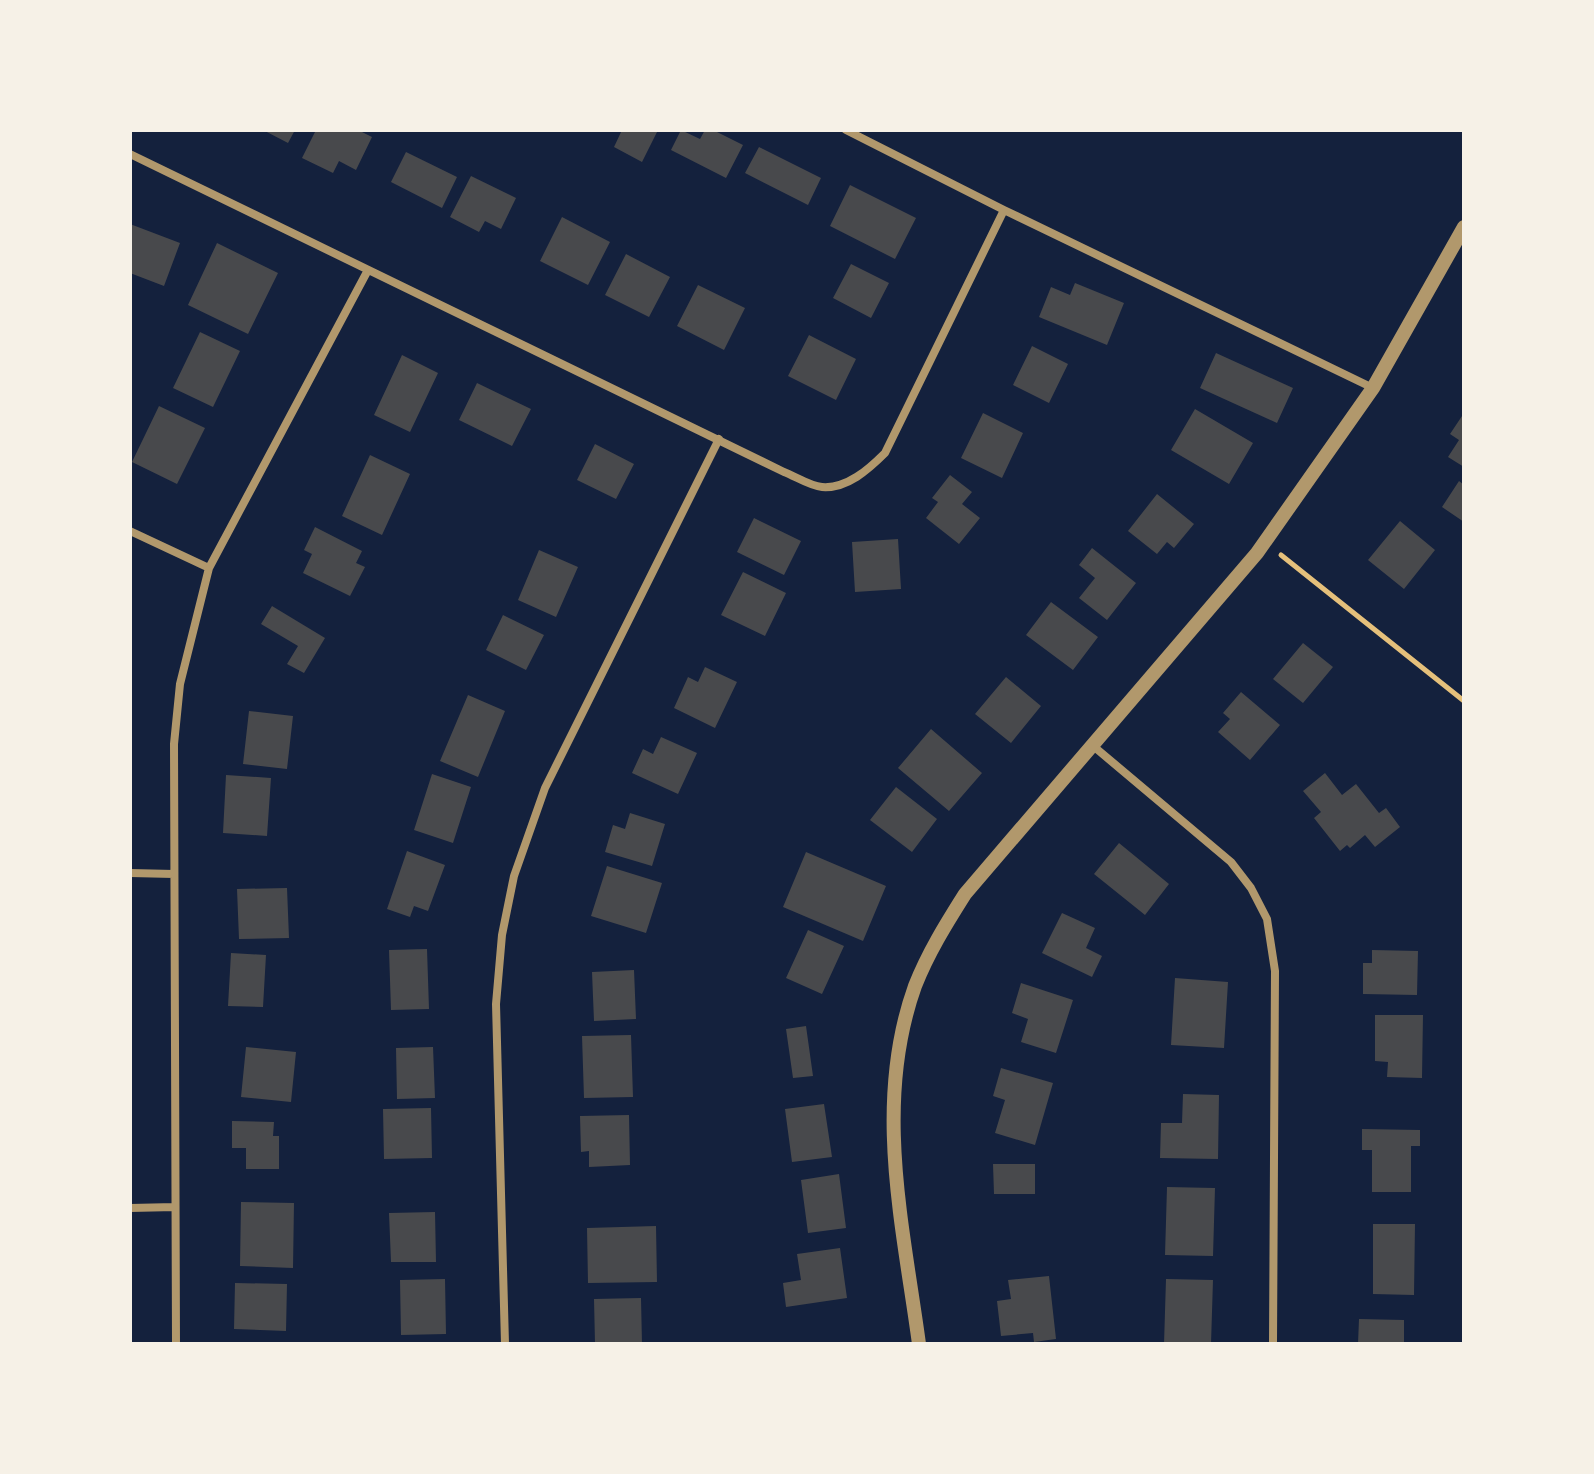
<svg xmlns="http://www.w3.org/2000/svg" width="1594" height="1474" viewBox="0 0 1594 1474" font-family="'Varela Round',sans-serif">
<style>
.building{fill:#48494c}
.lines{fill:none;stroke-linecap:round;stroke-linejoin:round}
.path{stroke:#e5c07b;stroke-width:5}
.minor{stroke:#b1986c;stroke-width:8}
.tertiary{stroke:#b1986c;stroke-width:14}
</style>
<rect width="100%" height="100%" fill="#14213d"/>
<!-- building -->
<path class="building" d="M263 130H295L288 143Z
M316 130H358L372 137 356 170 339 161 333 173 302 158Z
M622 130H658L642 162 614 147Z
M681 130 700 139 705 130H713L743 145 726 178 671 150Z
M759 147 821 178 808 205 745 173Z
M406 152 457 177 442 208 391 182Z
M471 176 516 198 501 229 485 221 479 232 450 217Z
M850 185 916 218 895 259 830 226Z
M562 217 610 242 588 285 540 261Z
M130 224 180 243 164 286 130 273Z
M217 243 278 273 248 334 188 305Z
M626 254 670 277 649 317 605 295Z
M851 264 889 283 871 318 833 298Z
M1075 283 1124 303 1107 345 1039 317 1051 287 1070 295Z
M698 285 745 308 724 350 677 326Z
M200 332 240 351 213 407 173 388Z
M809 335 856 359 836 400 788 376Z
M1032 346 1068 364 1049 403 1013 385Z
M1216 353 1293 388 1277 423 1200 388Z
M402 355 438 373 410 432 374 415Z
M477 383 531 409 512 446 459 420Z
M159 406 205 428 177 484 132 462Z
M1195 409 1253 443 1229 484 1171 450Z
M983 413 1023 433 1002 478 961 458Z
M1464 413V467L1448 457 1459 440 1450 434Z
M595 444 634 464 616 499 577 480Z
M370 455 410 474 382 535 342 516Z
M950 475 972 492 962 504 980 518 959 544 926 518 938 502 932 498Z
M1459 481 1464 485V522L1442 507Z
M1157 494 1194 524 1174 548 1167 542 1157 554 1128 531Z
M754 518 801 541 784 575 737 552Z
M1400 521 1435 550 1404 589 1368 560Z
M315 527 362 551 356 563 365 567 350 596 303 573 312 554 304 550Z
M898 539 901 589 855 592 852 542Z
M1092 548 1136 583 1107 620 1079 598 1095 578 1079 565Z
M539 550 578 567 556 617 518 600Z
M743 572 786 593 765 636 721 615Z
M1051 602 1098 637 1073 670 1026 635Z
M272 606 325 638 304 673 287 664 298 646 261 624Z
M503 615 544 635 526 670 486 650Z
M1303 643 1333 667 1303 703 1273 679Z
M705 667 737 682 715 728 674 708 688 677 698 682Z
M1006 677 1041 706 1011 743 975 714Z
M1241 692 1280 725 1250 760 1218 732 1230 719 1223 713Z
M468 695 505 711 478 777 440 761Z
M249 711 293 716 287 769 243 764Z
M931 729 982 773 949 811 898 768Z
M661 737 697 753 678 794 632 773 643 749 653 754Z
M1325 773 1342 795 1356 784 1379 813 1386 808 1400 827 1375 847 1365 835 1350 848 1347 845 1340 851 1314 818 1321 812 1303 791Z
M432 774 471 787 453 843 414 830Z
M226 775 271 778 267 836 223 833Z
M896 787 937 819 912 852 870 820Z
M630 813 665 824 652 866 605 852 613 825 625 829Z
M1119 843 1169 884 1145 915 1094 874Z
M407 851 445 865 428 911 414 906 410 917 387 909Z
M806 852 886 886 863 941 783 907Z
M607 866 662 883 646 933 591 916Z
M287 888 289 938 239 939 237 889Z
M1062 913 1095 928 1086 948 1102 956 1092 977 1042 953Z
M808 930 844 946 822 994 786 978Z
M427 949 429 1009 391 1010 389 950Z
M1372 950 1418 951 1417 995 1363 994V963H1372Z
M231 953 266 955 263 1007 228 1006Z
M634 970 636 1019 594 1021 592 972Z
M1175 978 1228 982 1224 1048 1171 1045Z
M1021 983 1073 1000 1056 1053 1021 1042 1028 1019 1012 1013Z
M1375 1015H1423L1422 1078 1387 1077 1388 1062 1375 1061Z
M806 1026 813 1076 793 1078 786 1029Z
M631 1035 633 1097 584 1098 582 1036Z
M246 1047 296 1052 291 1102 241 1097Z
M433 1047 435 1098 397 1099 396 1048Z
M1001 1068 1053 1083 1035 1145 995 1133 1005 1100 993 1096Z
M1183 1094 1219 1095 1218 1159 1160 1158 1161 1123H1182Z
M824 1104 832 1157 792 1162 785 1109Z
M431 1108 432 1158 384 1159 383 1109Z
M629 1115 630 1165 589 1167V1151L581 1152 580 1116Z
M232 1121 274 1122 273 1136H279V1169H246V1148H232Z
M1362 1129 1420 1130V1146H1411V1192H1372V1150H1362Z
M993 1164H1035V1194H994Z
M839 1174 846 1228 808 1233 801 1180Z
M1167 1187 1215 1188 1213 1256 1165 1255Z
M241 1202 294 1203 293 1268 240 1266Z
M435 1212 436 1262H391L389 1213Z
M1373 1224H1415L1414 1295 1373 1294Z
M656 1226 657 1282 588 1283 587 1228Z
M840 1248 847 1298 786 1307 783 1283 801 1280 797 1254Z
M1049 1276 1056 1339 1034 1342 1033 1333 1001 1336 997 1301 1011 1299 1008 1280Z
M445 1279 446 1334 401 1335 400 1280Z
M1166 1279 1213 1280 1211 1344H1164Z
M235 1283 287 1284 286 1331 234 1329Z
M641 1298 642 1344H595L594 1299Z
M1359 1319 1404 1320V1344H1358Z"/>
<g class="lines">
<!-- path -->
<path class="path" d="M1281 555 1464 701"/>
<!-- minor -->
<path class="minor" d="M846 130 1004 210 1373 388
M130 154 784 472C795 476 810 486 822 487 847 489 869 469 885 453L1004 210
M130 531 209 568
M1092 745 1231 862 1251 888 1267 919 1275 971 1273 1344
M130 873 174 874
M130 1208 175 1207
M176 1344 174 744 180 684 209 568 368 270
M505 1344 496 1004 502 935 514 876 545 788 719 439"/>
<!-- tertiary -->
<path class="tertiary" d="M919 1344C903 1225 873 1103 915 986 928 953 946 924 965 894L1257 553 1373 388 1464 227"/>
</g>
<!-- border -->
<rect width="1594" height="1474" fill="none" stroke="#f6f1e7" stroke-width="264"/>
</svg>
